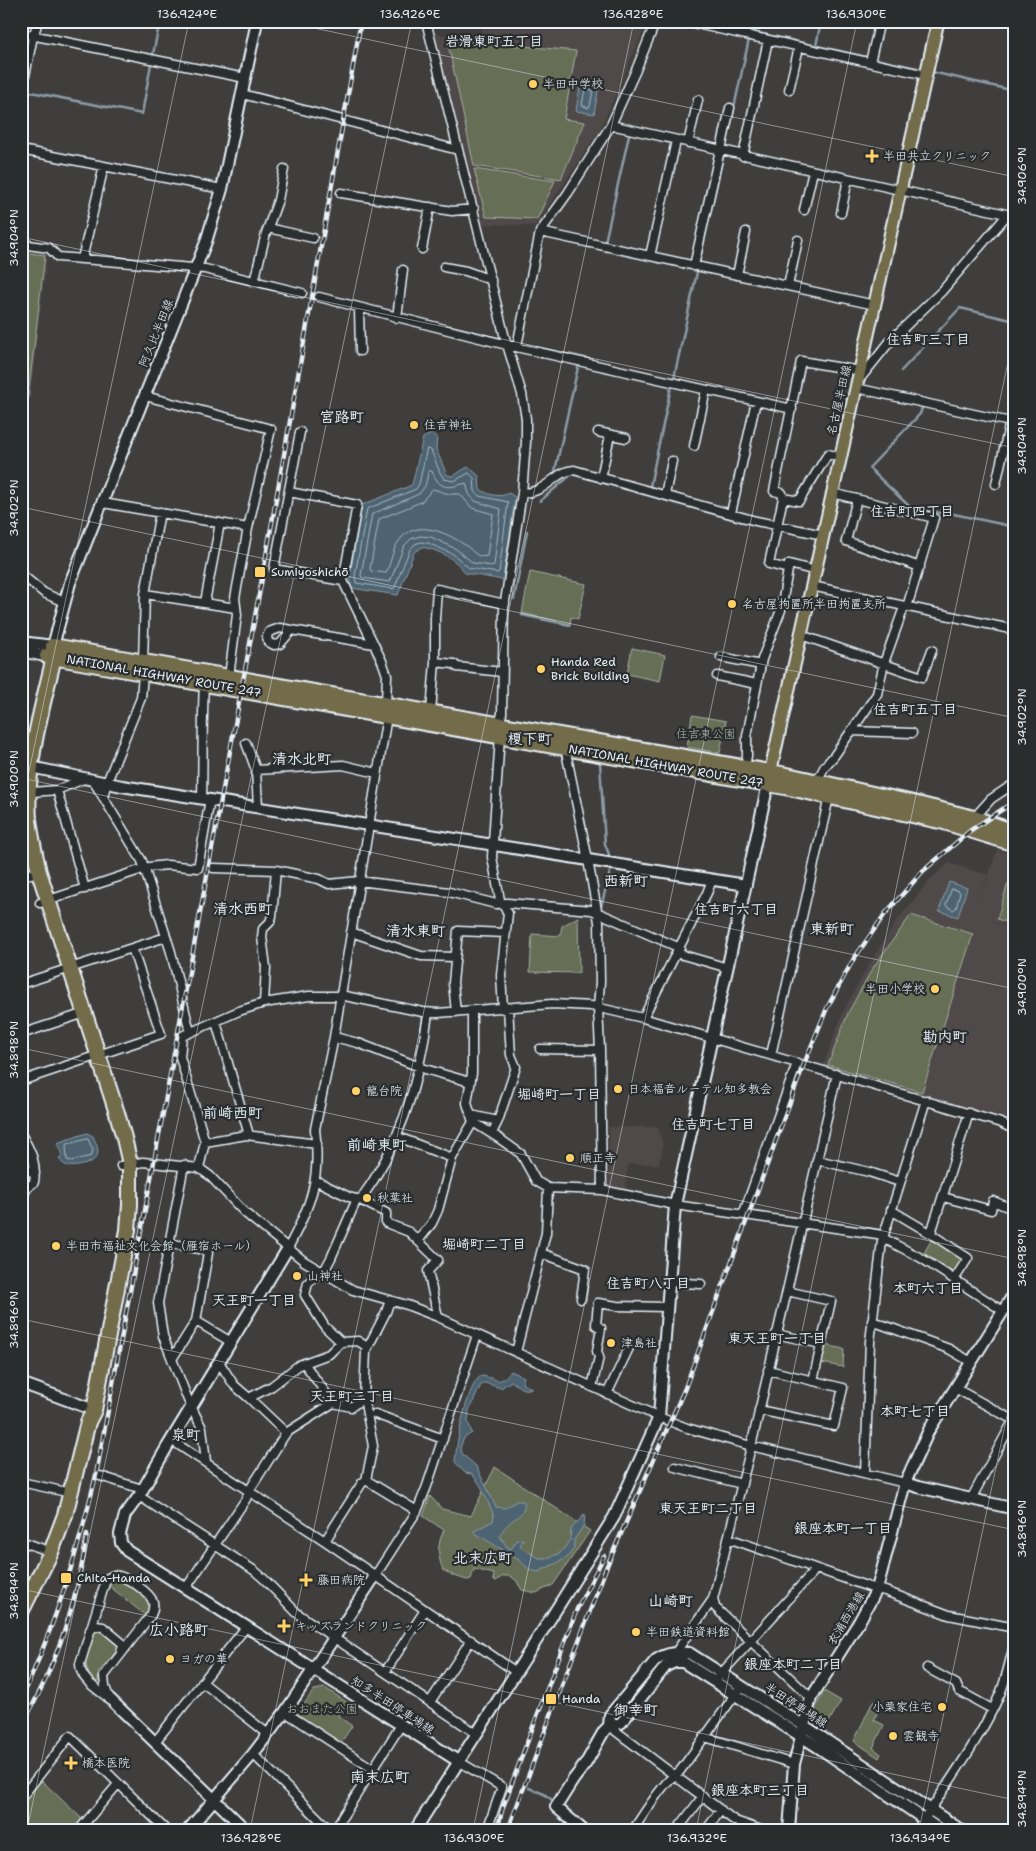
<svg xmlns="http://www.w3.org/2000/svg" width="1036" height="1851" viewBox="0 0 1036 1851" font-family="'Shantell Sans','Klee One',sans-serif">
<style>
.built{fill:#4f4948}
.green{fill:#666e54;stroke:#a7b0a6}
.water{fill:#4d6471;stroke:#8b9ca7}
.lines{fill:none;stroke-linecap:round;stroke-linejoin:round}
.shore{stroke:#aab9c2;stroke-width:1}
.stream{stroke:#8b9ca7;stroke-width:2.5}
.street-casing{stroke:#e8f1f8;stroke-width:11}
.secondary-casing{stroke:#e8f1f8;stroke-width:14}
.primary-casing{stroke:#e8f1f8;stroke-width:15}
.highway-casing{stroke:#e8f1f8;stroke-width:18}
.street{stroke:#2a2d2e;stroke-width:8}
.secondary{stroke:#2a2d2e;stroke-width:10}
.primary{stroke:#736c4b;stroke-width:11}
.highway{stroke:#736c4b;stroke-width:14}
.rail-casing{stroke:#e8f1f8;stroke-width:4.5}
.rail{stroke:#2a2d2e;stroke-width:2.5;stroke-dasharray:8;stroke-linecap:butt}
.ticks{fill:none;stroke:#e8f1f8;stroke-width:1;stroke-opacity:0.45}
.poi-dot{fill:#ffd166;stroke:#2a2d2e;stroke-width:2}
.labels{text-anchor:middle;stroke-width:4.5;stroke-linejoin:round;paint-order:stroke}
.poi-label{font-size:12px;fill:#e8f1f8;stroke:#2a2d2e;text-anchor:start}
.street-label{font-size:12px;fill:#e8f1f8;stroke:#2a2d2e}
.park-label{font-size:12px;fill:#aeb6ae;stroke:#2a2d2e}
.neighbourhood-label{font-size:14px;font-weight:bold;fill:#e8f1f8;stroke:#2a2d2e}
.quarter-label{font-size:15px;font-weight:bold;fill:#e8f1f8;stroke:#2a2d2e}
.neatline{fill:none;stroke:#e8f1f8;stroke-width:2}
.ticks-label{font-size:12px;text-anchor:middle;fill:#e8f1f8}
</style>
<rect width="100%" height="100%" fill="#403e3d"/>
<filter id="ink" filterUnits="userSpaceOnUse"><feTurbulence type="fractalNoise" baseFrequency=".02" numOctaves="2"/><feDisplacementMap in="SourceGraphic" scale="10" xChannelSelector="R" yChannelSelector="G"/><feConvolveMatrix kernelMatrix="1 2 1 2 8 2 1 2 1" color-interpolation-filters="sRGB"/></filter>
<g filter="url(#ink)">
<!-- built -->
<path class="built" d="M482 21H648L600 130 535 226 482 224 433 34 481 38Z
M21 250 47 253 21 474Z
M997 850 1015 855V928L986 920 1015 929V1124L1003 1118 823 1066 843 1012 868 966 898 919 931 879 949 863 988 875 980 901Z
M609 1127H658L663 1147 659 1164H628L625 1190 609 1187Z"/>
<!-- green -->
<path class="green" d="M447 39 576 51 564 119 585 122 561 179 474 166Z
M474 169 555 181 537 219 486 217Z
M21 252 45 255 22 447H21Z
M530 572 586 584 578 619 571 617 570 624 522 613Z
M632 648 665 655 660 681 627 674Z
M692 715 726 721 720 753 687 747Z
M1008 883 1015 885V925L997 919Z
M911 915 973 934 922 1092 828 1065 848 1013 872 969Z
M578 917 579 973 530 972 532 934 560 936 562 926Z
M933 1237 964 1258 954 1273 924 1253Z
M825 1345 844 1349 843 1367 821 1363Z
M495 1467 590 1531 553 1585 536 1593 522 1590 516 1580 510 1576H503L496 1581 493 1580 494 1574 474 1569 471 1579 467 1580 454 1576 443 1570C437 1554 437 1545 444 1530L423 1516 430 1496 442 1509 471 1516Z
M115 1578C130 1581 158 1597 146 1616L108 1585 110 1581Z
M99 1629 119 1644V1648L99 1672 98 1682C78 1675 87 1638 99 1629Z
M325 1688 348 1703 338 1716 352 1726 342 1741 339 1742 299 1717 298 1713 314 1690Z
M824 1691 841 1701 827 1725 818 1719 815 1709Z
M873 1701 881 1705 874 1720 884 1725 873 1748 881 1754 879 1758 854 1741Z
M39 1781H42L81 1818V1823L74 1830H21V1803Z"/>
<!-- water -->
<path class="water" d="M581 81 599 85 594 114 576 111Z
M431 434 437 437 436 449 447 475 453 476 466 468 469 467 479 476 480 489C487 495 501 498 509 493L515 497 503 580 465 573C457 559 438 550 422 547L414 552 398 595 351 588 350 575 362 505 412 485 423 438Z
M949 882 967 888 958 917 939 911Z
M87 1133 93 1136C95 1141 98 1147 98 1152 98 1163 77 1168 68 1166 64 1165 61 1162 59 1159L61 1158 62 1152 57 1143Z
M511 1371 524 1377 522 1384 532 1388C522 1392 519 1386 511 1381L501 1388 485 1383 481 1385 469 1410 468 1422 472 1433 464 1438 460 1448 463 1455 476 1466 496 1507 505 1508 517 1501H524C527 1519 507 1517 500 1536L507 1547 511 1549 517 1540 523 1539 520 1547 539 1558H549L560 1553 570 1541 571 1529 585 1514 584 1525 574 1540V1548L567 1558 538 1572 530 1570 519 1560 475 1533 474 1531 493 1521 494 1516 481 1486 472 1474 465 1473 455 1462C456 1445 467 1384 481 1376 499 1378 497 1387 511 1371Z"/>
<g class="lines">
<!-- shore -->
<path class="shore" d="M587 88 593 91 590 106 588 108 582 105 585 89Z
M427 449 431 450C435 459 438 471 444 479L454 481 469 473 474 478 475 491 479 496 508 502 499 572 497 573 469 568 453 554 428 543 421 542 415 544 410 549 394 589 356 583 355 575 367 509 416 489 419 484Z
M429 471H432C440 491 449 488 466 483L469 494 475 501 501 509 494 565 491 566 473 563 456 549 431 537 420 536 411 539 404 546 390 582 362 578 361 575 372 514 419 494 425 486Z
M433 489 449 494H460L472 508 493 514 487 556C477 559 473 550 465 545 446 532 415 518 399 541 392 550 391 563 386 573L371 571 370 569 379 519 421 502Z
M952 889 959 891 960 893 956 908 953 910 946 906Z
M88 1139 93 1150 91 1156 71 1161 67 1160 66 1145Z"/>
<!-- stream -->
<path class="stream" d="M705 21 721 25
M731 27 867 57
M816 46 821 21
M153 54 160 21
M875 59 922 69
M932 72 1015 91
M26 91 142 114 151 64
M726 144 749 39
M605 242 629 135
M699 263 723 156
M901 371 960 308 1015 321
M674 378 697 272
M922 408 920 414 869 468 910 507 941 513H949L1015 527
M555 471 578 367
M650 486 671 387
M540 501 572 474 743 522
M514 599 527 531
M522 615 570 625
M600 763 605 844 610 857
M601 907 611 868
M529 1788 544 1794 555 1802"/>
<defs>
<path id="street" d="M426 21 505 338 522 394 526 419V442L522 493 504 608 502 714 499 724
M683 21 926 75
M21 33 245 78
M870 62 880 21
M789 90 799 47
M242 94 458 150
M21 96 32 41 38 21
M611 125 1015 216
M688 143 698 100
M21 150 222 189
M721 150 730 108
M743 156 768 40
M341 193 452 211 474 209
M804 210 813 171
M841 213 848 179
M268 228 313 238
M540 232 875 305
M21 244 49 248 58 257 205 269 302 293
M422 249 430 207
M650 256 676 141
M82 259 104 166
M694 266 720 150
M444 267 466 271 491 280
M737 275 746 232
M254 282 266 233 278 200 284 169
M788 286 798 240
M319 297 507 345 792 409
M359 308 360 351
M397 318 403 270
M517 346 540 232 568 193 611 125 636 70 656 21
M859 380 892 339 942 291 1008 214
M856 388 1015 423
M145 396 271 429 248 528 235 598 237 615 229 677
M300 432 274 569 343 581
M598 432 626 438
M694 446 706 390
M601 478 610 435
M996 484 1010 422
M522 493C548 493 554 471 574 470L756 521 823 535
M832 493 934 518 907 607
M665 495 672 461
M783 498 799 501 828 454 840 457
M857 499 846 541 920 567
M103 503 248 528
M731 513 756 401
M788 569 769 564 783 498 782 493 774 491 801 361 860 371
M21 574 44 593 64 602
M812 586 1015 630
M145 594 236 608
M205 602 220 523
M292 630 280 644 274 645 268 642 267 636 269 632 280 628 374 644
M801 635 922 677 932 650
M721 657 761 665
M143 662 145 594 160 512
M435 662 454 664 457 667 502 672
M717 676 757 684
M431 712 435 662V618L437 589 505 604
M851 731 912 733
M500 736 492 857 500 900 508 913 501 975 503 1009
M246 743 256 770 258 807
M565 747 588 860 599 922 600 982 598 1008 600 1050 602 1190
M744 769 747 756V736L762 659 781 610 789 564 816 571
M256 770 343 765 377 773
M92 779 142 861 171 952 190 1032
M817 781 825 766 834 756 877 694 884 663 904 607
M57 790 85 889
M21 793 57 790 86 778
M103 797 107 782 141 698 143 674
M202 798C203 759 202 722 204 684
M974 818 991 799 1015 783
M213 868 276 870 319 879 329 884 359 881 449 892 496 904 507 903 592 910 680 948
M21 876 39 872
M40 903 149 867 167 865 198 868 210 799
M351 932 421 956 455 957
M676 953 728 968
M21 984 166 937
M264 1003 266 967 262 937 263 929 270 922 272 916 276 870
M456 1012 453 983 458 931 506 933
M472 1012V1073L467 1103 473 1122 500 1139 521 1154 536 1181 548 1188 602 1190 675 1205 884 1235
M643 1018 707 893 712 880
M216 1022 249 1135
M21 1034 85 1013
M334 1037 358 1043 425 1069 470 1082
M540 1049 600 1050
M771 1055 829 797
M21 1081 161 1034 132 948
M471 1115 498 1121
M492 1133 498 1121 516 1067 511 1055 508 1008
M21 1134C31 1151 37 1163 34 1182L27 1188 21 1201
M398 1137 452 1158
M205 1142 246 1135 317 1144
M817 1160 869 1172 900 1182
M184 1165 158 1303 163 1336 188 1400 202 1428 206 1462
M121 1166 143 1162 199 1168 210 1176 245 1213 304 1261 353 1290 407 1305 438 1317 659 1417 687 1428 751 1446 905 1483
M21 1168 35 1173
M199 1168 205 1142 180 1057 182 1036 239 1011 264 1003 309 996H345L423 1012 438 1013 552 1004 591 1006 643 1018 1001 1123 1015 1130
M315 1180 349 1197 360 1200 386 1213V1223L409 1232 438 1260 428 1271 438 1317
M943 1197 991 1210 993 1201 1015 1210
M360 1200C401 1145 420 1080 428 1013
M891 1210 928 1232 968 1258 954 1280
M743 1215 797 1063
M931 1233 969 1113
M883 1238 921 1258 1003 1311
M418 1241 432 1223 438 1210 452 1158 473 1122
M168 1243 204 1250 208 1253 196 1321 172 1359
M288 1248C311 1205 321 1179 315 1129L334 1037 387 716 386 704 387 675 382 661 343 581 357 505 289 492
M541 1253 585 1269 581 1299
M321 1271 308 1283 305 1295 325 1327 341 1342
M323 1273 331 1258 357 1199
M669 1282 701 1284
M787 1291 831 1301 813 1381
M390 1300 386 1312 366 1351 364 1398 373 1446 366 1480 417 1511
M196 1321 231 1342
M872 1321 949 1349 971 1362
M776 1334 821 1344
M516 1352 546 1233 548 1188
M219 1362 234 1385 249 1398
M304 1363 333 1403 351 1407 364 1398
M592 1387 599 1357 597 1351 601 1328 596 1325 598 1303 617 1306 667 1307
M955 1388 1015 1421
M607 1394 629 1348
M333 1403 286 1433 249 1398 272 1386 299 1365 329 1354 341 1342 358 1341 367 1347
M759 1410 834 1426 843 1388 768 1370
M375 1414 443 1439
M171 1440 325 1541 516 1672
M675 1467 742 1484
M865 1473 870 1342 882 1241 926 1100
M100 1476 142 1489
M21 1482 71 1493
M139 1496 255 1571 264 1579 297 1613 477 1734
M971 1499 1013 1421
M728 1538 869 1587 885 1591 949 1615 1015 1628
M21 1541 51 1552
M325 1541 362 1483 366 1480
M114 1575C124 1575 150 1592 153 1602 154 1607 153 1611 151 1615L104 1676 105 1687 110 1699C98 1690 80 1680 80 1664L105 1583 108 1578Z
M375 1576 417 1511 427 1486 477 1335
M186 1588 246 1499 252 1486 286 1433
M713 1599 715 1607 722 1614 811 1698
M90 1630 96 1626 103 1627 121 1642 123 1646 121 1652
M673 1656 713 1599 750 1451 837 1074
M927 1668 956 1684 959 1691 992 1709
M385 1672 425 1610
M718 1677 816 1569
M202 1682 268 1734
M430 1702 471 1640
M285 1712 373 1769
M609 1726 735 1821 761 1830
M705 1737 794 1764
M155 1742 246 1627
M253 1754 330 1830
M458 1761 502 1787 487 1830
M21 1798 70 1736 166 1830
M79 1830 118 1784
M334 1830 401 1725
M633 1830C644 1814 664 1780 680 1771L738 1691
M677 1830 703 1796
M706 1830 721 1810
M917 1830C945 1787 980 1740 1000 1694 1007 1677 1010 1659 1015 1642"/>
<path id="secondary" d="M21 642 53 646 70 583 206 242 222 189 257 21
M21 651 45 656
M21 765 122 786 746 885
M288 1248 167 1447 139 1496 125 1515 120 1534 121 1543 127 1551 458 1761
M21 1383 94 1410
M905 1483 918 1487 1015 1509
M110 1699 246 1830
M609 1726 610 1715 656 1660C667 1653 676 1652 689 1653L803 1725 961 1830
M188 1830 253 1754 285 1712 375 1576
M415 1830 552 1616 614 1517 659 1417 675 1205 768 784
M583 1830 556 1807 573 1780 586 1763 604 1731 609 1726 621 1723 666 1666 675 1662H683L818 1747 940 1830
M789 1830 794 1764 811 1698 859 1622 877 1589 905 1483 929 1430 1015 1292"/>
<path id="primary" d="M769 778 938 21"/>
<path id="highway" d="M53 646 787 775 909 802 974 818 1015 832
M47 656 785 787 944 822 1015 844
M21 1612 51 1552 65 1515 88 1422 94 1410 128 1230 130 1205V1164L124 1138 117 1113 39 872C35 854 31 837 29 819 25 765 42 709 54 657L53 646"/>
</defs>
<!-- street casing -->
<use href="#street" class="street-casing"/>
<!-- secondary casing -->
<use href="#secondary" class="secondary-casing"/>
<!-- primary casing -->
<use href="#primary" class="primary-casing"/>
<!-- highway casing -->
<use href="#highway" class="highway-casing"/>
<!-- street -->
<use href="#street" class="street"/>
<!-- secondary -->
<use href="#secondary" class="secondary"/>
<!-- primary -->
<use href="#primary" class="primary"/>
<!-- highway -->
<use href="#highway" class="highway"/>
<defs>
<path id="rail" d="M21 1700C54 1628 78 1552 96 1475L263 573 361 21
M21 1726C56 1668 78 1600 87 1534
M497 1830 503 1807 577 1609 604 1556
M508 1830 606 1568 685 1388 804 1064 827 1008 853 960 885 914 923 871 971 830 1015 801"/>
</defs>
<!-- rail casing -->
<use href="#rail" class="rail-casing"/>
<!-- rail -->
<use href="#rail" class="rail"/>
</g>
</g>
<!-- ticks -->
<path class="ticks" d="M281 21 1015 177M21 237 1015 448M21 507 1015 718M21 778 1015 989M21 809 189 21M21 1048 1015 1259M21 1319 1015 1530M21 1589 1015 1800M27 1830 412 21M250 1830 634 21M473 1830 857 21M696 1830 1015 329M919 1830 1015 1378"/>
<!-- markers -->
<g class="poi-dot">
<circle cx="533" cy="84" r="5"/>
<path d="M869.5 148.5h5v5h5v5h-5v5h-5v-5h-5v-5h5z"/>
<circle cx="414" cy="425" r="5"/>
<rect x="254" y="566" width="12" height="12" rx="2.5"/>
<circle cx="732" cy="604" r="5"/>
<circle cx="541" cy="669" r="5"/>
<circle cx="935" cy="989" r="5"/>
<circle cx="618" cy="1089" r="5"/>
<circle cx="356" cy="1091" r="5"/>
<circle cx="570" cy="1158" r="5"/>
<circle cx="367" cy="1198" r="5"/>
<circle cx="56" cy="1246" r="5"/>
<circle cx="297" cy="1276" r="5"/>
<circle cx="611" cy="1343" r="5"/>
<rect x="60" y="1572" width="12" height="12" rx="2.5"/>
<path d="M303.5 1572.5h5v5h5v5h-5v5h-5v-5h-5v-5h5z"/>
<path d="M281.5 1618.5h5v5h5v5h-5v5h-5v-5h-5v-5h5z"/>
<circle cx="636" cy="1632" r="5"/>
<circle cx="170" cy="1659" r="5"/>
<rect x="545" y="1693" width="12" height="12" rx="2.5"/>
<circle cx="942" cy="1707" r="5"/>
<circle cx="893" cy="1736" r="5"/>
<path d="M68.5 1755.5h5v5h5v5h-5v5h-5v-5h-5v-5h5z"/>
</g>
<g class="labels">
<!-- poi labels -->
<g class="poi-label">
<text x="543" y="88">半田中学校</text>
<text x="883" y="160">半田共立クリニック</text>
<text x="424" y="429">住吉神社</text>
<text x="271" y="576">Sumiyoshichō</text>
<text x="742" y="608">名古屋拘置所半田拘置支所</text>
<text x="551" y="666">Handa Red<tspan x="551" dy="14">Brick Building</tspan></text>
<text x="925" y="993" text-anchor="end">半田小学校</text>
<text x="628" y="1093">日本福音ルーテル知多教会</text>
<text x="366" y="1095">龍台院</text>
<text x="580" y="1162">順正寺</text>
<text x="377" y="1202">秋葉社</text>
<text x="66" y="1250">半田市福祉文化会館（雁宿ホール）</text>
<text x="307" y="1280">山神社</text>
<text x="621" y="1347">津島社</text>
<text x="77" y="1582">Chita-Handa</text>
<text x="317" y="1584">藤田病院</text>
<text x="295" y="1630">キッズランドクリニック</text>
<text x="646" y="1636">半田鉄道資料館</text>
<text x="180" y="1663">ヨガの華</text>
<text x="562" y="1703">Handa</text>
<text x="932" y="1711" text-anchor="end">小栗家住宅</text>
<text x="903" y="1740">雲観寺</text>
<text x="82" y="1767">橋本医院</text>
</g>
<!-- street labels -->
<g class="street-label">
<text transform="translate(156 333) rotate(-68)" y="4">阿久比半田線</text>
<text transform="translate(839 400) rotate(-77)" y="4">名古屋半田線</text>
<text transform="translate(164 676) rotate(10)" y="4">NATIONAL HIGHWAY ROUTE 247</text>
<text transform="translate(666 766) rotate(10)" y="4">NATIONAL HIGHWAY ROUTE 247</text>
<text transform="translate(846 1618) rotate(-59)" y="4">衣浦西港線</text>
<text transform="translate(393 1705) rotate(33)" y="4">知多半田停車場線</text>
<text transform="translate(796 1705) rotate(33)" y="4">半田停車場線</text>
</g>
<!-- park labels -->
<g class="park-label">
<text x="706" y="738">住吉東公園</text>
<text x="322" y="1713">おおまた公園</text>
</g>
<!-- neighbourhood labels -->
<g class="neighbourhood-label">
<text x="494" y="46">岩滑東町五丁目</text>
<text x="928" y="344">住吉町三丁目</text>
<text x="912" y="516">住吉町四丁目</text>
<text x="915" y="714">住吉町五丁目</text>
<text x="736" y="914">住吉町六丁目</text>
<text x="559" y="1099">堀崎町一丁目</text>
<text x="713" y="1129">住吉町七丁目</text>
<text x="484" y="1249">堀崎町二丁目</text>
<text x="648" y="1288">住吉町八丁目</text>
<text x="928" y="1293">本町六丁目</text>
<text x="254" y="1305">天王町一丁目</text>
<text x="777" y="1343">東天王町一丁目</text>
<text x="352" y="1401">天王町二丁目</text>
<text x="915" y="1416">本町七丁目</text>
<text x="708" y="1513">東天王町二丁目</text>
<text x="843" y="1533">銀座本町一丁目</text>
<text x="793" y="1669">銀座本町二丁目</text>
<text x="760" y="1795">銀座本町三丁目</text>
</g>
<!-- quarter labels -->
<g class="quarter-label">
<text x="342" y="422">宮路町</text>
<text x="530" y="744">榎下町</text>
<text x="302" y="764">清水北町</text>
<text x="626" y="886">西新町</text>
<text x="243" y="914">清水西町</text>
<text x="832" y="934">東新町</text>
<text x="416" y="936">清水東町</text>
<text x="945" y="1042">勘内町</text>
<text x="233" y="1118">前崎西町</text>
<text x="377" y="1150">前崎東町</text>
<text x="186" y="1440">泉町</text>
<text x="483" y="1563">北末広町</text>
<text x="671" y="1606">山崎町</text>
<text x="179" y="1635">広小路町</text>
<text x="636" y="1715">御幸町</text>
<text x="380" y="1782">南末広町</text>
</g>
</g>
<!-- margin -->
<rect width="1036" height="1851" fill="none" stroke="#2a2d2e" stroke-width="55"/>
<rect x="28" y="28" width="980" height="1796" class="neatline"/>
<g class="ticks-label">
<text x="187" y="18">136.924°E</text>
<text x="410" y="18">136.926°E</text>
<text x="633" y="18">136.928°E</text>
<text x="856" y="18">136.930°E</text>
<text transform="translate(1022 176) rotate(-90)" y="4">34.906°N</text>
<text transform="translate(14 238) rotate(-90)" y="4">34.904°N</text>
<text transform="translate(1022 446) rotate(-90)" y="4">34.904°N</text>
<text transform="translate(14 508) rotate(-90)" y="4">34.902°N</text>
<text transform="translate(1022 717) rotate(-90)" y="4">34.902°N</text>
<text transform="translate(14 779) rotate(-90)" y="4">34.900°N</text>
<text transform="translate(1022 987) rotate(-90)" y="4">34.900°N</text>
<text transform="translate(14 1050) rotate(-90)" y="4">34.898°N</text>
<text transform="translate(1022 1258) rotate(-90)" y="4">34.898°N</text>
<text transform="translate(14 1320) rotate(-90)" y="4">34.896°N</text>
<text transform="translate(1022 1529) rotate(-90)" y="4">34.896°N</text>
<text transform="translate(14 1591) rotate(-90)" y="4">34.894°N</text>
<text transform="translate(1022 1799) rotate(-90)" y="4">34.894°N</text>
<text x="251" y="1842">136.928°E</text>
<text x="474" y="1842">136.930°E</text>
<text x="697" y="1842">136.932°E</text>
<text x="920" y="1842">136.934°E</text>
</g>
</svg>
